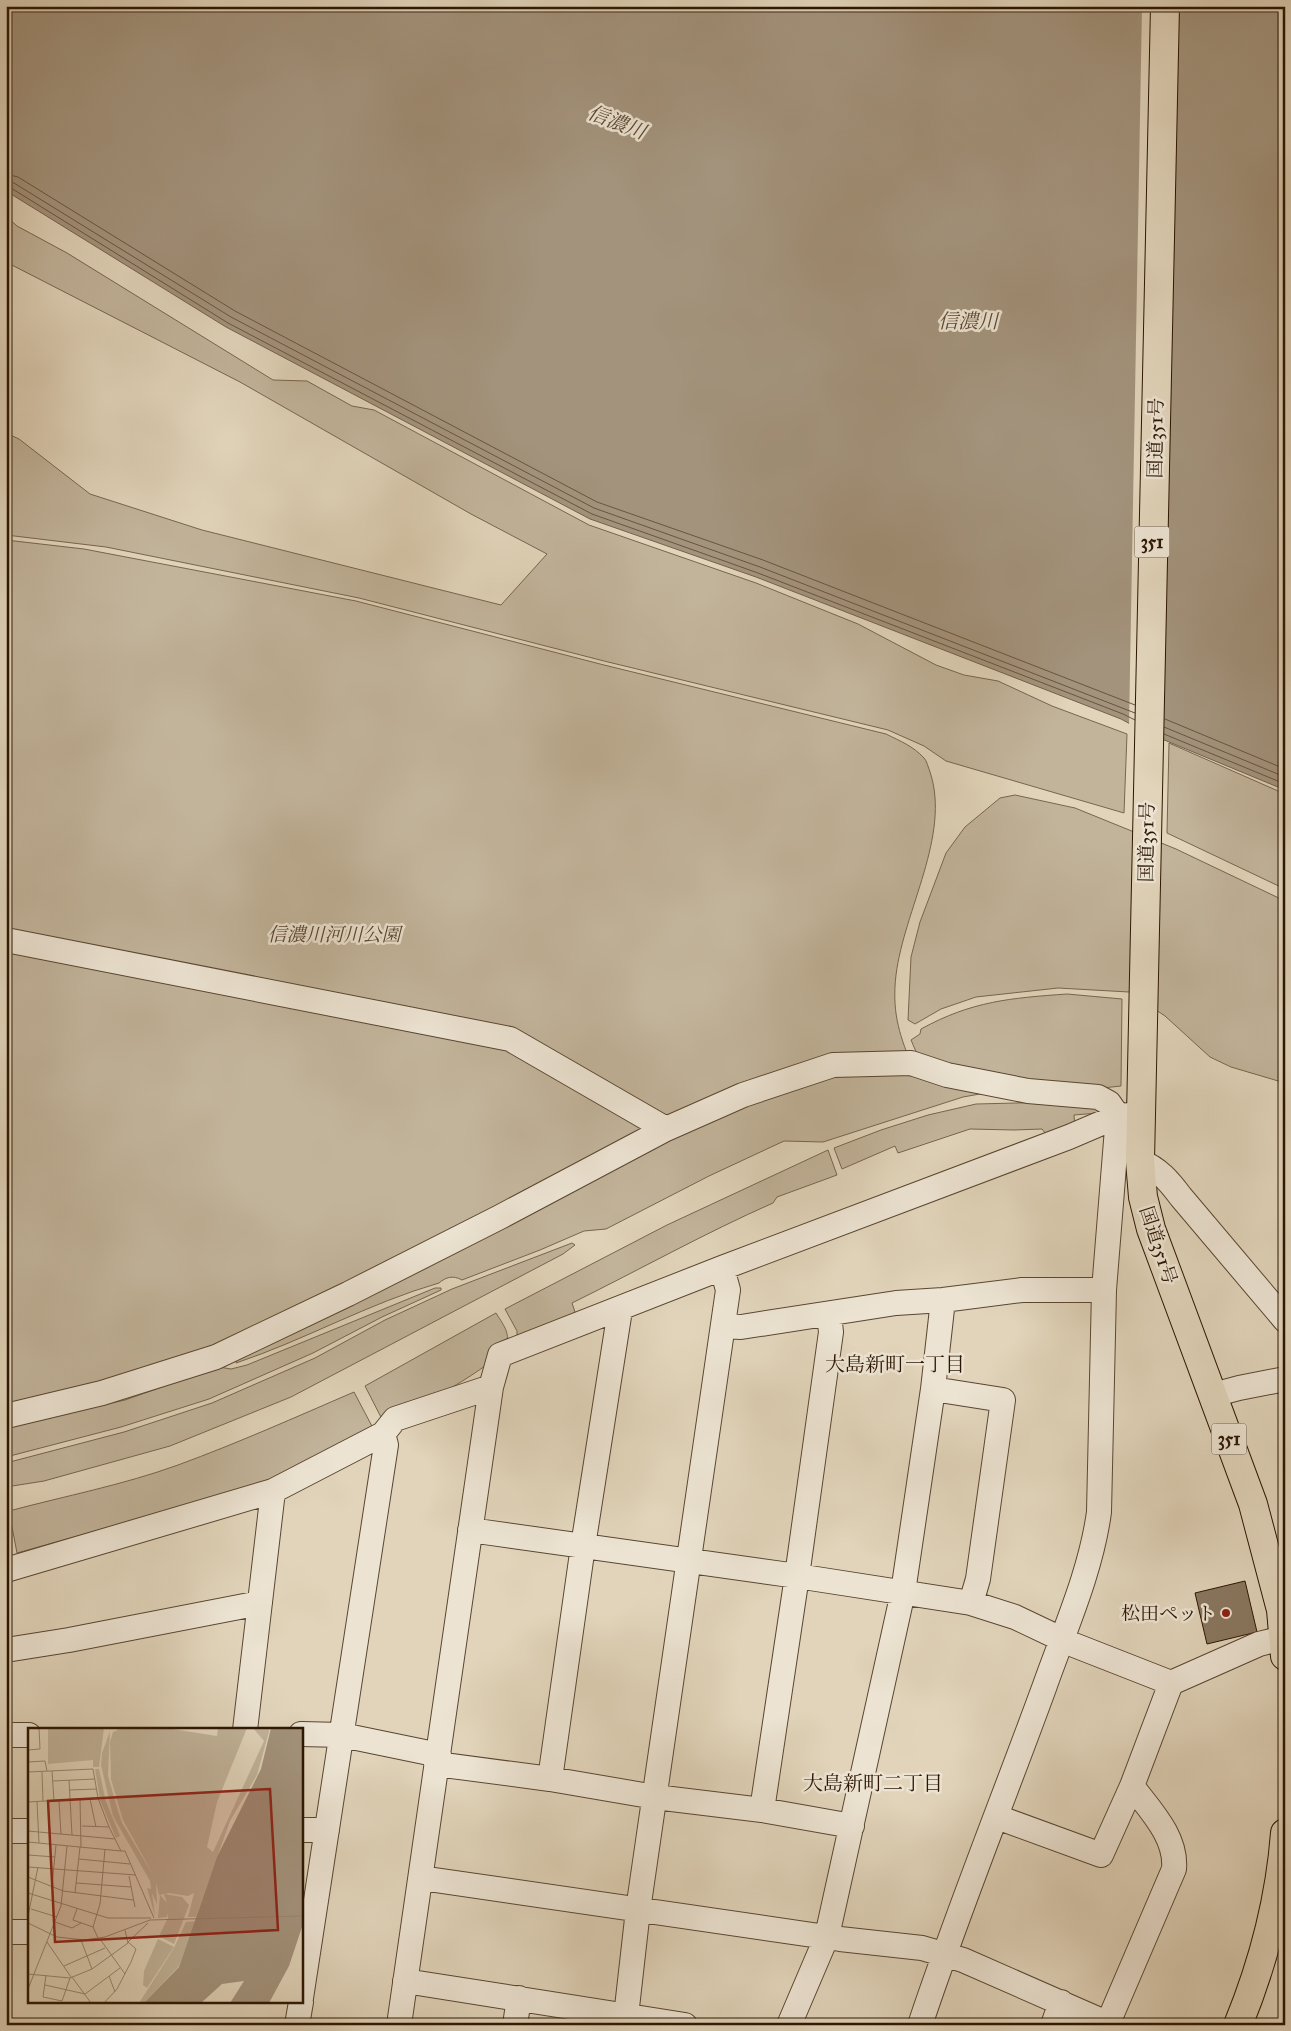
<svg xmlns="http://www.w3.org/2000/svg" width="1291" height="2031" viewBox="0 0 1291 2031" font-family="'IM FELL Great Primer','Noto Serif JP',serif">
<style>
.green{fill:#c2b49b;stroke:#77654f}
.water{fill:#a3937c;stroke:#73614c}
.pier{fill:#e1d4ba}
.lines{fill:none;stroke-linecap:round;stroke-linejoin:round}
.shore{stroke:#685440;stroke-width:1}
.building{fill:#8a7962;stroke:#2c1603}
.minor-casing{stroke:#594631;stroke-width:26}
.highway-casing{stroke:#2c1603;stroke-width:30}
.minor{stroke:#ece3d2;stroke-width:24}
.highway{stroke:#e1d4ba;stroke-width:28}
.poi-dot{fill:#8f2418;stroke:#ece3d2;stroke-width:2}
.labels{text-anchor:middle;stroke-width:5;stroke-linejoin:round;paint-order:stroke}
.shield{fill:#ece3d2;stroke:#665441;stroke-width:1}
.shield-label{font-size:18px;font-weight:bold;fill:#2c1603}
.street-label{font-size:19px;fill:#2c1603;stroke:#ece3d2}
.park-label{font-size:19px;font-style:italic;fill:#594531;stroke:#ece3d2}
.poi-label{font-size:19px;fill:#2c1603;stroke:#ece3d2;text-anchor:end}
.water-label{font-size:20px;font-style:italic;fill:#5c4833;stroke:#ece3d2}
.neighbourhood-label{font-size:20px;fill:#2c1603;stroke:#ece3d2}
.inset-road{fill:none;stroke:#998871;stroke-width:1}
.view{fill:#8f2418;fill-opacity:0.15;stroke:#8f2418;stroke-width:2.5}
.inset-edge{fill:none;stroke:#2c1603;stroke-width:2.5}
</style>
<rect width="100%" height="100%" fill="#e1d4ba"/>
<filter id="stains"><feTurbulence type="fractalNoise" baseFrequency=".004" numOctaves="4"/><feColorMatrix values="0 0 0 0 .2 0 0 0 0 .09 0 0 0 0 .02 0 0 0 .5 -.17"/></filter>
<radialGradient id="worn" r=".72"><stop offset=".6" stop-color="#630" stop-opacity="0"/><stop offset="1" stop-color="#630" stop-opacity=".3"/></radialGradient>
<!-- green -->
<path class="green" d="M6 216 17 226 67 253 273 380 307 381 352 406 374 410 589 525 756 583 858 624 936 665 964 675 998 681 1052 706 1127 734 1124 813 946 761 924 746 888 730 604 661 359 598 106 547 6 535V433L19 439 90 494 202 530 501 605 547 554 471 514 240 382 6 262Z
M6 540 84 549 356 601 604 665 886 734C900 741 913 746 924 758 927 761 928 767 930 772 951 835 904 910 896 975 892 1009 898 1032 911 1063L833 1065 743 1095 216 1357 6 1416Z
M1169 743 1285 794V889L1167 833Z
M1015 795 1075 808 1176 849 1285 901V1083L1231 1067 1210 1057 1165 1016 1129 992 1058 988 976 997 941 1009 915 1024 908 1020 911 957 920 922 946 853 965 827 1000 798Z
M1067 994 1122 999 1121 1086 1102 1088 960 1072 917 1054 911 1040 920 1034 921 1029C972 1001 1011 998 1067 994Z
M888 1072 962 1085 991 1092 963 1097 823 1142 784 1141 709 1176 606 1229 584 1231 540 1250 462 1280C453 1275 446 1277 439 1283 369 1303 305 1340 236 1363L237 1358 723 1112 833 1076Z
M1057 1102 1097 1107 1098 1113 1074 1115 1075 1128 1046 1134 1042 1129 1014 1130 970 1129 898 1153 895 1146 842 1169 834 1148 881 1130 928 1115 976 1104Z
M828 1150 837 1175 777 1197 773 1203C705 1233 639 1270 572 1303L577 1318 517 1344V1331L505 1309 667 1225Z
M572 1243 575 1245 563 1254 291 1397 170 1446 44 1481 6 1487V1463L124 1432 212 1403 315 1358 385 1320 452 1289Z
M435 1288H441V1290L382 1317 313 1353 209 1399 121 1427 6 1457V1427L125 1400 219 1367 231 1369 247 1365Z
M496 1313C502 1323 511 1333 506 1345 498 1366 409 1411 385 1425L365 1386Z
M354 1392 374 1430 270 1482 17 1553 9 1511C65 1496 123 1485 178 1465 238 1443 296 1417 354 1392Z"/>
<!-- water -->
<path class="water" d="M6 6H1285V790L1145 732 1121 719 756 577 590 519 226 327 6 191Z"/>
<!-- pier -->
<path class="pier" d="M1142 6H1175L1144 734 1129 726Z"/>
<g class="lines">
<!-- shore -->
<path class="shore" d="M6 174 18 177 235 311 597 502 763 560 1135 705
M6 181 14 183 231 317 594 508 760 567 1135 713
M6 188H11L228 323 592 514 758 573 1123 714 1135 720
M1165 719 1285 769
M1164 727 1285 777
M1164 734 1285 784"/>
</g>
<!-- building -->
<path class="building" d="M1245 1581 1257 1632 1207 1644 1195 1593Z"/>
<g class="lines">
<defs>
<path id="minor" d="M6 940 510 1039 666 1129
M1140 1161C1159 1169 1169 1181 1181 1197L1285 1320
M723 1326 741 1327 896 1303 943 1300 1022 1290H1104
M933 1389 1003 1400 978 1579 971 1603
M1213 1395 1239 1388 1285 1379
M6 1416 102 1393 216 1357 348 1294 500 1217 666 1129 743 1095 833 1065 911 1063 947 1075 1028 1091 1098 1097 1109 1103 1118 1116 1069 1137 722 1268 500 1355 491 1387 399 2025
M470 1530 797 1576 971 1603 1015 1617 1074 1645 1171 1683 1259 1644 1283 1638
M6 1570 273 1491 383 1434 395 1419 491 1387
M6 1650 69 1640 260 1603
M245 1730 273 1491
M301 1734 342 1735 439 1755
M6 1735H29
M436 1764 550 1779 655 1797 762 1810 852 1826
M550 1779 583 1546 620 1310
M762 1810 797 1576 831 1332 829 1315
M997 1817 1101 1855 1132 1786 1171 1683
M301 1830H327
M6 1831H29
M421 1878 840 1939 922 1948 963 1960 1111 2025
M6 1932H29
M405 1981 685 2025
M301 1998 386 1445 383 1434
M1108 2023 1174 1869C1177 1837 1150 1810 1132 1786
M297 2025 301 2002
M515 2025 519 1998
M625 2025 638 1910 728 1290 722 1268
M789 2025 827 1936 903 1592 933 1389 943 1300
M920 2025C958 1911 1003 1800 1044 1688 1064 1631 1091 1572 1099 1512L1104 1290 1118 1116 1131 1115
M1053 2025 1061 2002"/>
<path id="highway" d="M1165 6 1140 1161 1143 1197 1151 1229 1253 1504 1281 1610 1285 1656
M1238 2025C1263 1964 1280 1899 1285 1833"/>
</defs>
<!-- minor casing -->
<use href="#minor" class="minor-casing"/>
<!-- highway casing -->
<use href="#highway" class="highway-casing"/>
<!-- minor -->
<use href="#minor" class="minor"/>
<!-- highway -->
<use href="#highway" class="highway"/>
</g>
<!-- markers -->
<circle class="poi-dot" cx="1226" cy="1613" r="5"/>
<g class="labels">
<!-- shield labels -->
<g class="shield">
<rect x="1134.5" y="526.5" width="35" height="31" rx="4"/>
<rect x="1211.5" y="1423.5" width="35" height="31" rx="4"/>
</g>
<g class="shield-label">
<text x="1152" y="548">351</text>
<text x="1229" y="1445">351</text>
</g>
<!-- street labels -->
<g class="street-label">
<text transform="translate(1155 438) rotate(-89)" y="7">国道351号</text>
<text transform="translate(1146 842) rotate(-89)" y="7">国道351号</text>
<text transform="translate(1159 1245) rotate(72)" y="7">国道351号</text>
</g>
<!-- park labels -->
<g class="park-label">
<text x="334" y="941">信濃川河川公園</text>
</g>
<!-- poi labels -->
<g class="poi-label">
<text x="1216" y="1620">松田ペット</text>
</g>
<!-- water labels -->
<g class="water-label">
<text transform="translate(617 122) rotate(21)" y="7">信濃川</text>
<text x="968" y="328">信濃川</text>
</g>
<!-- neighbourhood labels -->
<g class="neighbourhood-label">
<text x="895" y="1371">大島新町一丁目</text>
<text x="873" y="1790">大島新町二丁目</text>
</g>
</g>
<!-- overview -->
<g transform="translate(28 1728)">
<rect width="275" height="275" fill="#e1d4ba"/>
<path d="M20 0H76L71 39H65V32L20 36ZM94 0H138L189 8 190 0H219L189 74 179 119 185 124 236 13 225 0H242L229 47 202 93 168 189H160L166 165 160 168 141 165 131 167 128 154 129 176 124 165 127 188 119 160 123 161 122 153 85 88 73 37 74 25 82 3 80 48 90 83 94 95 127 150 95 92 83 51 82 14 85 4ZM67 41H71L77 70 72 71ZM77 71 92 108 88 110 72 72ZM136 166 154 169 161 177 146 216 131 208 140 190V185L139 189 130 190 132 167 139 175ZM168 193 151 238 116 275H111L146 220 158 194ZM130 211 146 219 119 260 115 257 116 243Z" fill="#c2b49b"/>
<path d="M243 0H275V196L261 238 241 275H202L216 253 194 256 173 275H116L151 239 189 129 233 41Z" fill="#a3937c"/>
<path class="inset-road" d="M0 22 12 21 11 0M0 34 17 33 19 43M24 43 26 73M0 44 65 41 70 70 81 99 93 123H97L126 190M14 44 15 73M41 52 44 107M25 53 67 51M41 62 69 61M52 71 53 119M62 71 68 99M20 73 22 105M31 73 33 106M0 74 70 70M9 74 11 115M54 98 81 99M0 103 87 111M0 114 93 123M0 127 27 129M51 131 102 136M0 139 108 147M101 148 107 179M0 149 35 163 105 172M48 155 103 159M24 158 28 117M0 165 80 190H123M47 165 52 119M3 181 29 189M49 181 45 192 65 199M0 188 10 139M27 194 44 200 53 195M0 195 29 209 57 212 77 209 122 192 275 188M70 210 65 199 72 176 77 121M72 211 97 246M53 212 64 241M19 214 43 249M36 238 77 220M0 246 42 250 64 241 100 215 97 202M18 247 15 269 34 273 42 250M81 248 87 264M44 249 63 275M17 257 57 266 92 240M0 261 33 178 39 118M76 275 89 261 103 234 108 221 100 214 120 195"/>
<path class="view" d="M242 61 250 202 27 214 20 73Z"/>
<rect width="275" height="275" class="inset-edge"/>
</g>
<!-- margin -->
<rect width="1291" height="2031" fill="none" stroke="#e1d4ba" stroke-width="25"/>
<rect x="8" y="8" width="1276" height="2016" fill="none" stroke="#2c1603" stroke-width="2.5"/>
<rect x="12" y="12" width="1266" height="2006" fill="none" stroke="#2c1603"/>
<rect width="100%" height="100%" filter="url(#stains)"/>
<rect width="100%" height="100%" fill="url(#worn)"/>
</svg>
